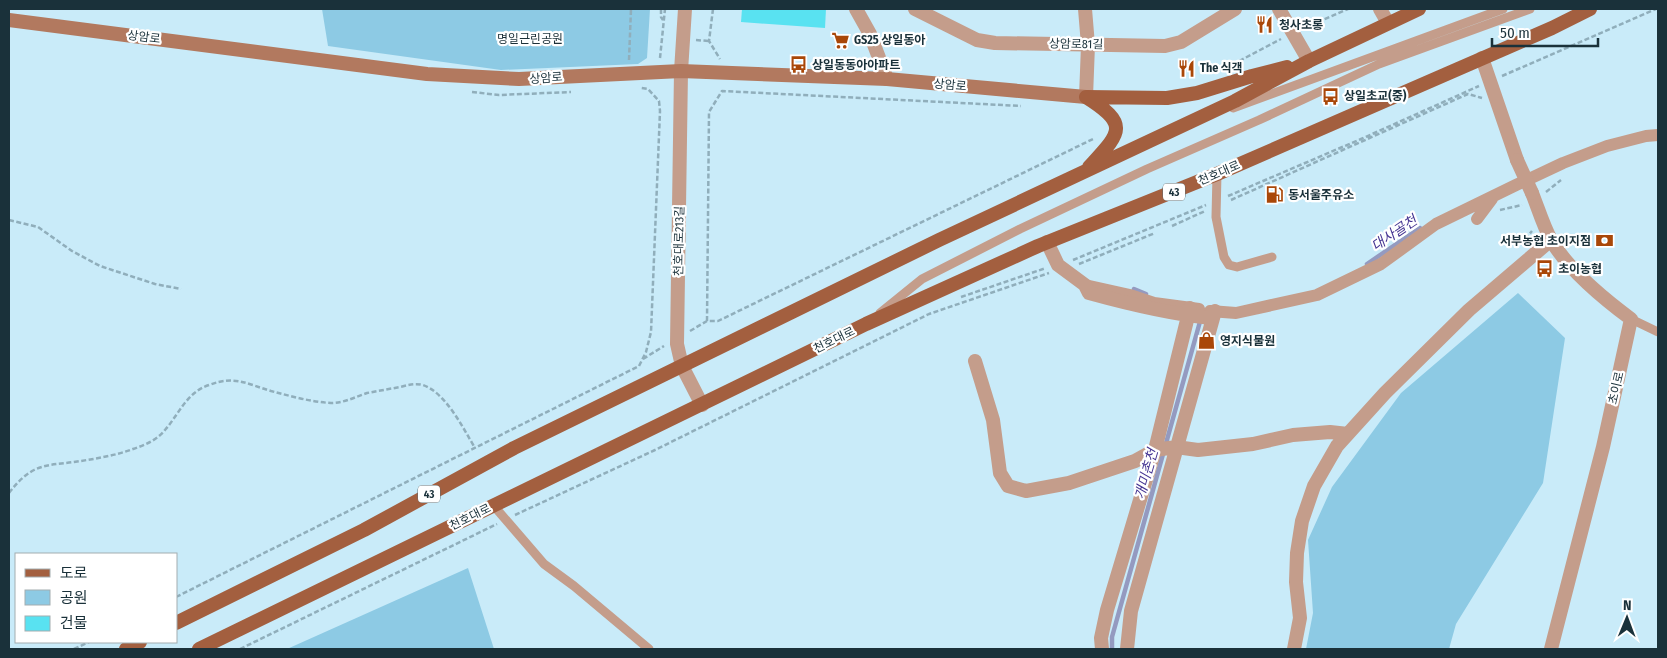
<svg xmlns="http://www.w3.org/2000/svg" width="1667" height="658" viewBox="0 0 1667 658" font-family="'Fira Sans Condensed','Noto Sans KR',sans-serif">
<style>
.green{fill:#8dcae4}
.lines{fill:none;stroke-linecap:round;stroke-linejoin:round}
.stream{stroke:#949ac0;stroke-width:4.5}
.building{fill:#59e2f1}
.path{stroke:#90aebb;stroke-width:2.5;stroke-dasharray:5 2.5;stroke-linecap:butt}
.service{stroke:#c49d8b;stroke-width:9}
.pedestrian{stroke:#c49d8b;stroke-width:12}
.minor{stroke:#c49d8b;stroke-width:14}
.tertiary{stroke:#c49d8b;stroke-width:14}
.secondary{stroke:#b2795f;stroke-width:14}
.primary{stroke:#a35f3f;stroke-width:14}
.tertiary-bridge{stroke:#c49d8b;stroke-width:14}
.labels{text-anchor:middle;stroke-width:4.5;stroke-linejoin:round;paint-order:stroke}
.shield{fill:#fff;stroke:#5f6f75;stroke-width:1}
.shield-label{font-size:11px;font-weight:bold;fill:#1a313a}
.poi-label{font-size:12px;font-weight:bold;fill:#1a313a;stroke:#fff;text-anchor:start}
.street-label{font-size:12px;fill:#1a313a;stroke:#fff}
.park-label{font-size:12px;fill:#1c3038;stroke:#fff}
.water-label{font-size:14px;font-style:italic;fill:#443492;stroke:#fff}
</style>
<rect width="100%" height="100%" fill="#c9ebf9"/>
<!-- green -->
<path class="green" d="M322 9H650L647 58 638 64 501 70 328 46Z
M1518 293 1565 338 1543 483 1456 624 1449 649H1306L1313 613 1308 540 1332 487 1401 393Z
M468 568 494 649H287Z"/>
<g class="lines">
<!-- stream -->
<path class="stream" d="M1367 264 1420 228
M1134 289 1146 294
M1112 649V637L1201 318"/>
</g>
<!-- building -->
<path class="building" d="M742 9H826L825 28 741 22Z"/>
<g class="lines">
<!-- path -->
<path class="path" d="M661 9V17L663 20
M713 9 709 41 720 59
M1304 28 1348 9
M696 40 709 41
M660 58 665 9
M629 60 631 9
M1226 68 1281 39
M1502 76 1656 9
M472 92 499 95 571 92
M1546 192 1561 180
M1228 196 1361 139 1479 86
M1231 200 1468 94 1482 98
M1500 210 1522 205
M9 220 38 227 72 251 100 266 155 284 181 289
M1172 226 1205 211
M1525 239 1532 231
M1073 260 1206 205
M1079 264 1155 233
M961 297 1046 268
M707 321 709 112 722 91 1021 106
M690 331 707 321H718L1095 138
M643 359 664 346
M9 493C16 484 23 476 34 470 46 464 60 464 74 462 94 459 114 456 133 449 145 445 157 440 165 430 179 414 187 392 209 385 235 375 247 384 271 391 290 396 311 402 331 403 344 403 355 397 367 393 378 391 389 389 400 387 408 385 415 383 423 385 446 393 463 428 475 448
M515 515 655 450 929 314 1049 273
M176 597 639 366 646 352 651 332 660 111 659 101 648 89 641 88
M74 649 89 642
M240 649 497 524"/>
<!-- service -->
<path class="service" d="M1233 108 1503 9
M1217 174 1216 217 1224 257 1229 265 1237 267 1272 257
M880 313 922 279 1020 229 1147 169 1259 120 1379 64 1530 9
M1631 319 1658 332
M494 506 544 564 574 586 649 649"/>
<!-- pedestrian -->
<path class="pedestrian" d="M1477 219 1492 199
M1085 285 1130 295 1154 303 1199 309
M1210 311 1236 313 1317 295 1381 264 1436 224 1516 185 1563 163 1607 146 1646 136 1658 135"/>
<!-- minor -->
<path class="minor" d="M856 9 870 34 887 79
M915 9 977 40 995 43 1165 46 1181 42 1235 9
M1085 9 1088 45 1086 97
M1279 9 1309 61
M1380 9 1388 23
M681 71 685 9
M1047 242 1058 265 1085 285 1089 293C1129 304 1169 314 1211 318
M975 361 993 420 1000 473 1008 486 1026 491 1069 483 1135 461 1155 450 1176 447 1198 450 1253 444 1293 435 1330 432 1348 434
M1102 649 1101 638 1107 610 1155 450 1190 308
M1127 649 1131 611 1215 311
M1294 649 1300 618 1296 582 1297 553 1302 521 1314 486 1337 446 1385 393 1469 310 1551 240"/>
<!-- tertiary -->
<path class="tertiary" d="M1482 58 1517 160
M681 71 677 344 682 366 702 405
M1532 193C1538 208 1543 225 1551 240 1568 269 1604 299 1631 319L1603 447 1551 649"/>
<!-- secondary -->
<path class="secondary" d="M9 20 427 74 519 79 681 71 887 79 1086 97"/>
<!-- primary -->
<path class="primary" d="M1086 97 1167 98 1197 93 1252 76 1287 67
M1086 97C1131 125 1120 133 1089 167
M176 623 364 530 514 448 939 240 1235 101 1309 61 1419 9
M126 649 140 642
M199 649 866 324 1038 246 1217 174 1552 28 1590 9"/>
<!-- tertiary-bridge -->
<path class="tertiary-bridge" d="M1517 160 1532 193"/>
</g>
<!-- icons -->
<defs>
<symbol id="restaurant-bare" viewBox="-9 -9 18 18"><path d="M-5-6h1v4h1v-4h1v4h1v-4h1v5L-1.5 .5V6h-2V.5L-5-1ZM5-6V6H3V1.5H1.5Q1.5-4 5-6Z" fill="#a94708" stroke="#fff" stroke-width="2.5" paint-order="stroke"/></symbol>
<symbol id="supermarket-bare" viewBox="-9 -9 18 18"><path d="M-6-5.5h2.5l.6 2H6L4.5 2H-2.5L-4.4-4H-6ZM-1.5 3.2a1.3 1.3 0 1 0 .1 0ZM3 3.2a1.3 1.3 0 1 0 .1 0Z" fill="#a94708" stroke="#fff" stroke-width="2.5" paint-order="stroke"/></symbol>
<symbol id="bus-bare" viewBox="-9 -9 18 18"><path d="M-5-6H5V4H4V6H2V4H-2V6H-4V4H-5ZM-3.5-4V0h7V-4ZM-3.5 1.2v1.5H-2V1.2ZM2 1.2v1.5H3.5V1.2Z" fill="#a94708" stroke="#fff" stroke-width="2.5" paint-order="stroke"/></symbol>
<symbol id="fuel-bare" viewBox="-9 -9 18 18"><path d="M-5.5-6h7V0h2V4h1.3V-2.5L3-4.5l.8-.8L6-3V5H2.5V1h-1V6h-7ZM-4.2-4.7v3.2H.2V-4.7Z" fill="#a94708" stroke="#fff" stroke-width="2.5" paint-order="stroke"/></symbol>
<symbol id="bank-bare" viewBox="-9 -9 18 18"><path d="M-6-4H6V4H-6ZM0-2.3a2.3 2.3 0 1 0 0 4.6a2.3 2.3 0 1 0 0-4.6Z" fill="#a94708" stroke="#fff" stroke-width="2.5" paint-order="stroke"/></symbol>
<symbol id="shop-bare" viewBox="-9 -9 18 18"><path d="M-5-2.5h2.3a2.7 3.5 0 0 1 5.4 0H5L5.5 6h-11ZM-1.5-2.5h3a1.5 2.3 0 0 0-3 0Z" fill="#a94708" stroke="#fff" stroke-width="2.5" paint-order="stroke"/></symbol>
</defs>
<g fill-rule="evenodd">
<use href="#restaurant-bare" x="1252" y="12" width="25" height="25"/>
<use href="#supermarket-bare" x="828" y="28" width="25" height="25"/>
<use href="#bus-bare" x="786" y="52" width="25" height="25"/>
<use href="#restaurant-bare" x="1174" y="56" width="25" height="25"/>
<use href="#bus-bare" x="1318" y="84" width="25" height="25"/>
<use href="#fuel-bare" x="1262" y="182" width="25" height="25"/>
<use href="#bank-bare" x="1592" y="228" width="25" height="25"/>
<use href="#bus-bare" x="1532" y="256" width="25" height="25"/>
<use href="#shop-bare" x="1194" y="328" width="25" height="25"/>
</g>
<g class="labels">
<!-- shield labels -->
<g class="shield">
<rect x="1163" y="183.5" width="22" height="17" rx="4"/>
<rect x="418" y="485.5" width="22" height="17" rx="4"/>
</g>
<g class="shield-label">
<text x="1174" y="196">43</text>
<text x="429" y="498">43</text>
</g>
<!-- poi labels -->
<g class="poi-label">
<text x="1279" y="29">청사초롱</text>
<text x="854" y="44">GS25 상일동아</text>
<text x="812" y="69">상일동동아아파트</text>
<text x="1200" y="72">The 식객</text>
<text x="1344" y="100">상일초교(중)</text>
<text x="1288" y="199">동서울주유소</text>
<text x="1591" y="245" text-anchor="end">서부농협 초이지점</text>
<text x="1558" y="273">초이농협</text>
<text x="1220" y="345">영지식물원</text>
</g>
<!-- street labels -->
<g class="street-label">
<text transform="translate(144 37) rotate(7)" y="4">상암로</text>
<text transform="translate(1076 44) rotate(1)" y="4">상암로81길</text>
<text transform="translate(546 78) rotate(-4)" y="4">상암로</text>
<text transform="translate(950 85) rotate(5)" y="4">상암로</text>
<text transform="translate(1219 173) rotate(-23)" y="4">천호대로</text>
<text transform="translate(679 241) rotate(-89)" y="4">천호대로213길</text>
<text transform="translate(834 340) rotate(-26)" y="4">천호대로</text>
<text transform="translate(1616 388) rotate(-77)" y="4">초이로</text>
<text transform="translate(470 517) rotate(-26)" y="4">천호대로</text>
</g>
<!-- park labels -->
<g class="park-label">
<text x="530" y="43">명일근린공원</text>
</g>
<!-- water labels -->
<g class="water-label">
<text transform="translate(1394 233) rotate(-34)" y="5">대사골천</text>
<text transform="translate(1146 474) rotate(-74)" y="5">개미촌천</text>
</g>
</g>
<!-- border -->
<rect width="1667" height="658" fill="none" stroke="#1a313a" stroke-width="20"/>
<!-- legend -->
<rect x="15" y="553" width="162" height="90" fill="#ffffff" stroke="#a3adb0"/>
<rect x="25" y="569" width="25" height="8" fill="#a35f3f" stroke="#a3adb0"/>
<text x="60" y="578" font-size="15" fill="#1a313a">도로</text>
<rect x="25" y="590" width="25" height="15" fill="#8dcae4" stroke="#a3adb0"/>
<text x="60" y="603" font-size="15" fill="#1a313a">공원</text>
<rect x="25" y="616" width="25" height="15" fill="#59e2f1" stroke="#a3adb0"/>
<text x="60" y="628" font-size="15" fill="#1a313a">건물</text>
<!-- north arrow -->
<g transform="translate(1627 618) rotate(1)" stroke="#ffffff" stroke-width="4" paint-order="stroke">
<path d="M0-4L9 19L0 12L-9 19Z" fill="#1a313a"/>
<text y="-8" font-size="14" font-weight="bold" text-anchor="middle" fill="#1a313a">N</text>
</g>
<!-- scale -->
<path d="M1492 38v8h106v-8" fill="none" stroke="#1a313a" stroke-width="2.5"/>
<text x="1500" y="38" font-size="15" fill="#1a313a" stroke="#ffffff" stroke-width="4" paint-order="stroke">50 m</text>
</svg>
